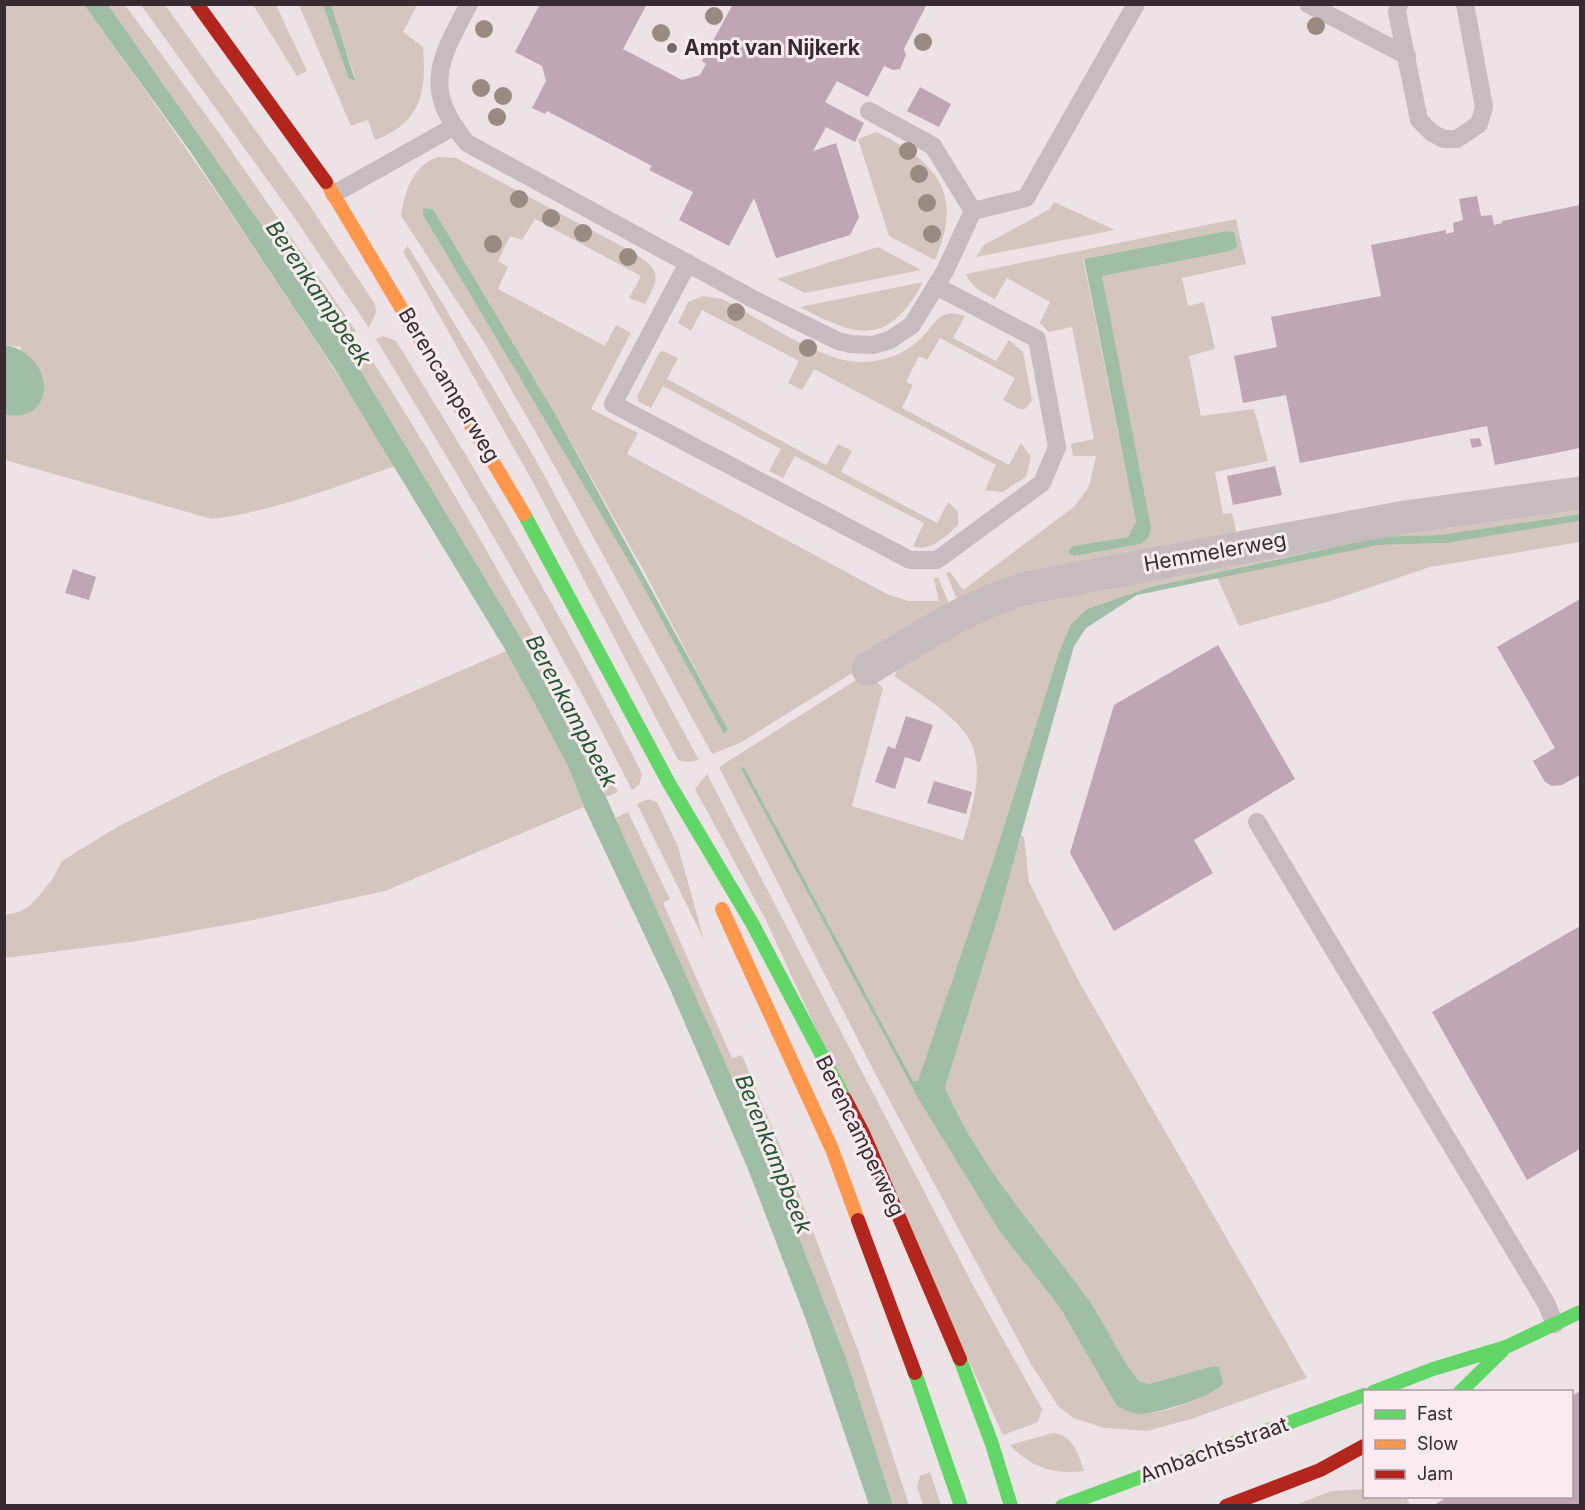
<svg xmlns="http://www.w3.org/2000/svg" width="1585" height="1510" viewBox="0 0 1585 1510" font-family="Inter,sans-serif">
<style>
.green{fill:#d4c6be;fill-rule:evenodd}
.water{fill:#a0bda5}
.building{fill:#c0a5b3}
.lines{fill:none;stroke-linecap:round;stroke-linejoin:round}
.lane{stroke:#c6bcc0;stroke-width:18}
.street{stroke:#c6bcc0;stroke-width:33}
.fast{stroke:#63d668;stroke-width:14}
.slow{stroke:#ff974d;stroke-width:14}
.jam{stroke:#b3261e;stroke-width:14}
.tree{fill:#998b81}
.poi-dot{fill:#776a6f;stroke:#f9ebef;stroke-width:2}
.labels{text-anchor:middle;stroke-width:6;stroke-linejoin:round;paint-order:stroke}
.poi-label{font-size:21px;font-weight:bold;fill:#372a30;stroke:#f9ebef;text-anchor:start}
.street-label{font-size:21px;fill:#372a30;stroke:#f9ebef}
.water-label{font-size:22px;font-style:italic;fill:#21562e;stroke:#f9ebef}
</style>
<rect width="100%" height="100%" fill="#ede2e5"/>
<!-- green -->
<path class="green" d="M4 5H84C193 155 297 308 395 466 335 487 275 511 212 519L5 460V415L15 416 21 347 5 345Z
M108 5H125L217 130 356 331 342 340Z
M141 5H165L308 203 375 304 376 312 369 328 292 214Z
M253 5H276L307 71 297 76Z
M299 5H323L350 80 355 77 330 5H417L403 32 423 47C427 92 421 123 375 140L368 120 351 126Z
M877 132C937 163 964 192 935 260L889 236 858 139Z
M438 157 456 158 627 249C657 267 664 272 645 304L629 298 641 276 535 219 522 240 510 236 498 261 508 267 498 289 605 346 616 325 631 333 591 409 638 433 627 454 887 594 908 601H939L934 579 938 577 952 611 740 743 712 754 544 447 484 342 401 216C405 191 412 166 438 157ZM426 208 433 209 557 417 645 573 728 731 724 734 638 577 423 215Z
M1054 202 1115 230 976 257 984 245 1050 209Z
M1236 219 1246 264 1182 278 1188 306 1204 302 1215 349 1189 356 1201 416 1254 409 1268 461 1215 472 1223 514 1232 513 1238 540 960 607 946 573 950 572 963 590 1075 506 1089 486 1096 456H1073L1071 444 1094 439 1072 327 1049 332 1040 323 1050 302 1007 278 995 299C983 293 972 288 966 274ZM1226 231H1232L1102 275 1141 544 1074 556 1073 546 1128 537 1136 522 1083 259Z
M408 246 533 455 699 760 688 762 678 760 535 486 403 251Z
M878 247 921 270 805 293 777 279Z
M923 282C888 347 858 338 800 307Z
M703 296 722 299C759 318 823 364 863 362 886 361 908 353 924 335 931 328 937 316 947 314 954 312 959 315 965 316L953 338 996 361 1009 340 1023 352 1032 400 1025 409H1020L1003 400 1015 378 940 338 927 360 919 356 906 382 913 385 902 408 1009 465 1021 443 1031 457 1026 477 1002 492 985 490 996 465 814 369 802 390 788 383 799 361 702 310 691 331 678 323 688 302Z
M383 336 396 341C484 482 568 626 642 774L639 785 632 790C554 635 465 487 376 339Z
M365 349C457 493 539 641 618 792L606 797 522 640 351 357Z
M663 351 678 358 667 379 826 465 838 444 852 451 841 472 937 523 948 502 958 512V525C947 536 929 553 913 546L924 523 795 456 783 478 769 471 781 449 663 386 651 408 639 402 637 397 659 353Z
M1580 501V514L1440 535 1364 540 1150 587 1087 609 1071 624 1059 652 993 861 919 1081H913L744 768 741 769 919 1100 1000 1232 1059 1306 1117 1406C1148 1426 1192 1401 1222 1386L1219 1367 1213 1366 1149 1384 1139 1381C1120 1361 1104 1320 1086 1296 1036 1228 978 1165 945 1087L1021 835 1024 837 1029 882 1077 978 1307 1378 1191 1419 1147 1431 1105 1428 1073 1418 1058 1406 1031 1364 878 1079 719 767 867 673 883 688 852 806 963 840C994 740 974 731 894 676L905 658 929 641 980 611 1036 591 1362 532Z
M1580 521V542L1430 567 1327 602 1239 626 1217 577 1378 545 1447 543Z
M506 651 568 766 584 807 385 891 248 921 137 941 5 958 4 915 19 912 31 905 52 880 62 861 117 827 219 776Z
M707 774 975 1289 1042 1409 1038 1422 1003 1435 765 918 695 789Z
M648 799 657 802 678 847 704 940 637 804Z
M628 812 670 899 663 903 732 1058 742 1055 784 1156 769 1160 615 818Z
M791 1173 860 1356 909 1505H893L847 1361 776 1178Z
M1053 1433C1074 1435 1078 1454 1084 1471 1054 1475 1031 1468 1010 1445Z
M930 1472 941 1505H923L917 1486 920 1476Z
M1364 1489V1496L1406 1497 1410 1505H1296L1331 1491Z"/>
<!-- water -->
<path class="water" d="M84 5H108L342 340 522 640 606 797 769 1160 847 1361 893 1505H869L806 1320 748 1169 670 989 584 807 568 766 506 651 334 368 190 151Z
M323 5H331L355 80 349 79Z
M426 208 433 209 557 417 728 730 724 734 638 577 423 215V209Z
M1226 231 1234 232 1237 247 1230 251 1102 276 1151 528 1148 538 1141 544 1074 556 1068 552 1073 546 1128 537 1136 522 1084 259Z
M4 345C54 352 60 423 5 415Z
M1580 514V521L1447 543 1378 545 1137 595 1086 628 1074 646 997 920 945 1087C978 1165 1036 1228 1086 1296 1104 1320 1120 1360 1139 1381L1149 1384 1213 1366 1219 1367 1223 1384C1213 1396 1155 1415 1139 1414 1130 1413 1124 1410 1117 1406L1059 1306 1000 1232 919 1100 741 769 744 767 913 1081H918L993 861 1059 652 1071 624 1087 609 1150 587 1380 537 1440 535Z"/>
<!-- building -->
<path class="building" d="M540 4H647L623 49 682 80 700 75 706 64 702 61 733 4H927L904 49 906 55 900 69 893 70 884 66 868 97 837 81 825 102 864 123 855 142 826 127 813 151 836 143 859 217 850 235 776 258 754 198 729 246 679 220 693 192 649 170 652 166 547 111 545 114 532 108 546 81 542 66 515 52Z
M920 87 951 104 939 127 907 111Z
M1477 196 1481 216 1492 215 1494 225 1502 223V221L1580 205V448L1495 465 1487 426 1300 463 1286 395 1243 403 1234 356 1277 347 1271 317 1381 296 1371 245 1446 230V234L1454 232 1453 223 1463 220 1459 199Z
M1480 438 1482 446 1472 448 1470 439Z
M1275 466 1282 495 1233 505 1227 476Z
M73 569 96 577 89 600 65 593Z
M1580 599V775L1562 785 1552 786 1545 782 1533 761 1555 748 1497 647Z
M1218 645 1295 779 1194 840 1213 873 1114 931 1070 853 1114 705Z
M906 716 933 725 920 762 905 757 895 789 875 782 888 746 895 749Z
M934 781 972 792 966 814 927 803Z
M1580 926V1149L1527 1180 1432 1012Z
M1580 1391V1506H1437L1436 1504 1448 1496H1572V1396Z"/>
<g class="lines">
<!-- lane -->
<path class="lane" d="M469 4C440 59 421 88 467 143L755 300 838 341 851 344 873 345 890 340 912 325 945 271 973 211 1026 198 1136 4
M1308 4 1407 56
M1399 4 1397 12 1419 120 1432 133 1444 139H1457L1479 124 1484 107 1465 4
M869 111 933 146 973 211
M334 194 453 127
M688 263 613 404 910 560H937L1042 483 1057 447 1037 339 936 286
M1257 822 1546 1303 1555 1324"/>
<!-- street -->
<path class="street" d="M868 669C921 637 971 603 1031 587L1405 517 1580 493"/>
<!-- fast -->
<path class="fast" d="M524 514 670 785 752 923 845 1099
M960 1359 992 1444 1011 1506
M915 1373 961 1506
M1373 1392 1433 1369 1506 1347 1580 1312
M1460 1392 1502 1351
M1062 1506 1364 1395"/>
<!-- slow -->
<path class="slow" d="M326 182 524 514
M722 909 832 1149 858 1220"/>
<!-- jam -->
<path class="jam" d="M197 4 326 182
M845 1099 863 1133 960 1359
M858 1220 915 1373
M1226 1506 1320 1470 1364 1446"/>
</g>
<!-- trees -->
<g class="tree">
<circle cx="714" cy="16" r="9"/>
<circle cx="1316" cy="26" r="9"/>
<circle cx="484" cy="29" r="9"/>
<circle cx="661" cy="33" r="9"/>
<circle cx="923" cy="42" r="9"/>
<circle cx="481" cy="88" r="9"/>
<circle cx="503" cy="96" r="9"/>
<circle cx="497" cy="117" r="9"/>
<circle cx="908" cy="151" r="9"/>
<circle cx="919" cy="174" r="9"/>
<circle cx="519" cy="199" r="9"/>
<circle cx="927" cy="203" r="9"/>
<circle cx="551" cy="218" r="9"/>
<circle cx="583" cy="233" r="9"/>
<circle cx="932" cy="234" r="9"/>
<circle cx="493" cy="244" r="9"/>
<circle cx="628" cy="257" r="9"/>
<circle cx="736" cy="312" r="9"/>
<circle cx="808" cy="348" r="9"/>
</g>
<!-- markers -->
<circle class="poi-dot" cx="672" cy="48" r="6"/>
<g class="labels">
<!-- poi labels -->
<g class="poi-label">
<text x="684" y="55">Ampt van Nijkerk</text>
</g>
<!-- street labels -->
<g class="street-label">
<text transform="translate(449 385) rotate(59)" y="7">Berencamperweg</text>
<text transform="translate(1215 552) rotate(-10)" y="7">Hemmelerweg</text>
<text transform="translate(860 1136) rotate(64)" y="7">Berencamperweg</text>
<text transform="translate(1214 1450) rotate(-20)" y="7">Ambachtsstraat</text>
</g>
<!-- water labels -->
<g class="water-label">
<text transform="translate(319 293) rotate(56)" y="8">Berenkampbeek</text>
<text transform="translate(572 711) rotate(62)" y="8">Berenkampbeek</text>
<text transform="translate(774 1154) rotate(68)" y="8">Berenkampbeek</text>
</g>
</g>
<!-- border -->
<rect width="1585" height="1510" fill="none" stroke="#372a30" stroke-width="12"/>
<!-- legend -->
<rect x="1363" y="1390" width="210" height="108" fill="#f9ebef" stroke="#ab9ea3" stroke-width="1.5"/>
<rect x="1375" y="1410" width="30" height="9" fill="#63d668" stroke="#ab9ea3" stroke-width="1.5"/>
<text x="1417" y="1420" font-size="18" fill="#372a30">Fast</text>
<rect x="1375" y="1440" width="30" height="9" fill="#ff974d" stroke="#ab9ea3" stroke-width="1.5"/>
<text x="1417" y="1450" font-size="18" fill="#372a30">Slow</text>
<rect x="1375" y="1470" width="30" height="9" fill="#b3261e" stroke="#ab9ea3" stroke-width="1.5"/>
<text x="1417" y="1480" font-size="18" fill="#372a30">Jam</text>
</svg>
